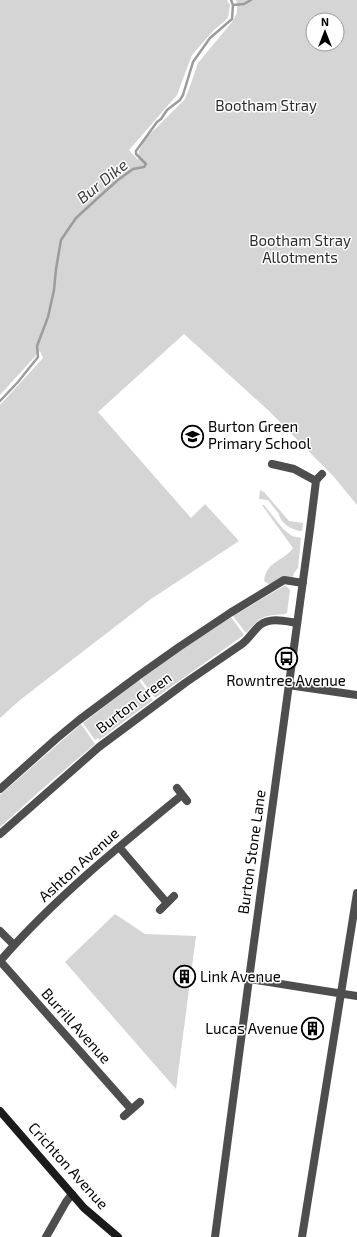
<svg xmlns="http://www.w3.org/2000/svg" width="357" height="1237" viewBox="0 0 357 1237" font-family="'Exo 2',sans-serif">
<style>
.green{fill:#d5d5d5;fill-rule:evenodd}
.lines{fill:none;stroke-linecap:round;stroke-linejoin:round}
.stream{stroke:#9c9c9c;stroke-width:2.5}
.street{stroke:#4e4e4e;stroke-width:8}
.secondary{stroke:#1b1b1b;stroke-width:8}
.labels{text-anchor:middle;stroke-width:3;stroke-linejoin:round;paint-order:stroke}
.park-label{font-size:15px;fill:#2c2c2c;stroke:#fff}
.poi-label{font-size:15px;fill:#000;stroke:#fff;text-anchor:start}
.street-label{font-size:15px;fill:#000;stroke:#fff}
.water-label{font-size:16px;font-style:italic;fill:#3d3d3d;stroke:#fff}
</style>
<rect width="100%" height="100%" fill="#fff"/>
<!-- green -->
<path class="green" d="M0 0H227L230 5 228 18 214 30 192 55 177 95 129 150 138 160 139 151 145 139 185 99 190 86 198 63 232 22 237 13V4L236 0H357V505L334 477 268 410 184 334 98 412 191 518 205 504 239 541 151 599 20 700 0 718V405L43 358 40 351 0 395ZM313 20H337V44H313Z
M260 490 264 492 289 521 303 523 302 531C293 531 280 523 279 514L268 500 259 499Z
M262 505H264L283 529 292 536 301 538 298 568 294 573 293 577 280 579 270 585 264 581C267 560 283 562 293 548Z
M286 586 290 590 287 613C283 615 280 614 275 615 261 615 254 624 246 633L233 616 282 587Z
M231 617 244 635 155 698 141 679 180 651Z
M139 680 153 700 99 740 98 738 95 740 83 723Z
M81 724 95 744 41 790 0 827V795Z
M115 914 145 934 196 936 176 1089 65 962Z"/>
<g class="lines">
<!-- stream -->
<path class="stream" d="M233 5 244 4 251 0
M0 401 18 382 38 357 37 346 48 317 54 290 56 269 61 240 76 218 100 196 118 180 133 169 144 167 146 164 136 154V151L157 122 161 119 167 110 180 100 183 95 193 62 210 38 232 19 233 5 231 0"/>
<!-- street -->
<path class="street" d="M272 464 294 469 316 481
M288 685 357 695
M177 788 187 801
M0 789 56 739 79 720 138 676 179 647 230 613 284 580 303 583
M0 834 99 747 185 683 242 644C249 639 253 631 260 625 270 617 285 621 297 623
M119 847 167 903
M160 910 174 896
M0 931 14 945
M0 961C54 899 118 847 182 795
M0 961 131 1109
M249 979 357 996
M124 1116 140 1102
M46 1237 66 1202 72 1194
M215 1237 249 979 310 529 316 481 318 478 322 474
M302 1237 357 893"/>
<!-- secondary -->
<path class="secondary" d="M0 1111 84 1208 118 1237"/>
</g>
<!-- icons -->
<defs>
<symbol id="school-ring" viewBox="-11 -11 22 22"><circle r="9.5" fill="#fff" stroke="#000" stroke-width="1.5"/><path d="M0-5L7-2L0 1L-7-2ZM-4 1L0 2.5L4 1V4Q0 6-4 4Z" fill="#000"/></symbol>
<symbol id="bus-ring" viewBox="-11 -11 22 22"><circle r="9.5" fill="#fff" stroke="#000" stroke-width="1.5"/><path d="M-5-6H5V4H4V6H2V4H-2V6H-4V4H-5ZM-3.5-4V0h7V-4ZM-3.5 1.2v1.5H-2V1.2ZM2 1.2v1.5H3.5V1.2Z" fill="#000"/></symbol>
<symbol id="building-ring" viewBox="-11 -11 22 22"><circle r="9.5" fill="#fff" stroke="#000" stroke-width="1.5"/><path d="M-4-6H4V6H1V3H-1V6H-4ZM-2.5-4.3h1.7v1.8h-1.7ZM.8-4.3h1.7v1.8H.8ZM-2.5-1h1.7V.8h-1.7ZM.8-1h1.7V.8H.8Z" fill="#000"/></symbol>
</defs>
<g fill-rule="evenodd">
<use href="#school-ring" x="180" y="424" width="25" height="25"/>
<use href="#bus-ring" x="274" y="646" width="25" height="25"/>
<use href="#building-ring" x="172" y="964" width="25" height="25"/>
<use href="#building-ring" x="300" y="1016" width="25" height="25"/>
</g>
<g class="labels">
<!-- park labels -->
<g class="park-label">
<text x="266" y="111">Bootham Stray</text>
<text x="300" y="246">Bootham Stray<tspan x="300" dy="17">Allotments</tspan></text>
</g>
<!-- poi labels -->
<g class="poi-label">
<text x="208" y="432">Burton Green<tspan x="208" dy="17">Primary School</tspan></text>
<text x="286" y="686" text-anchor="middle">Rowntree Avenue</text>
<text x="200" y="982">Link Avenue</text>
<text x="298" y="1034" text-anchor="end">Lucas Avenue</text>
</g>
<!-- street labels -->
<g class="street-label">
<text transform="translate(134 703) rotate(-37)" y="5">Burton Green</text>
<text transform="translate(252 852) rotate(-82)" y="5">Burton Stone Lane</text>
<text transform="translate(79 865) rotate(-42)" y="5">Ashton Avenue</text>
<text transform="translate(76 1026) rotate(48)" y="5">Burrill Avenue</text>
<text transform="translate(68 1166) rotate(48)" y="5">Crichton Avenue</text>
</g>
<!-- water labels -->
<g class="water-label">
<text transform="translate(102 181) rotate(-39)" y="6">Bur Dike</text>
</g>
</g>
<!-- north arrow -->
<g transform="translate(325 32)"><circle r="19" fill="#ffffff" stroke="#999999"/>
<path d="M0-3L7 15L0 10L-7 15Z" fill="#000000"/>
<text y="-6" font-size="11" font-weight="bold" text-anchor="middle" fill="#000000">N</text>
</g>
</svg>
